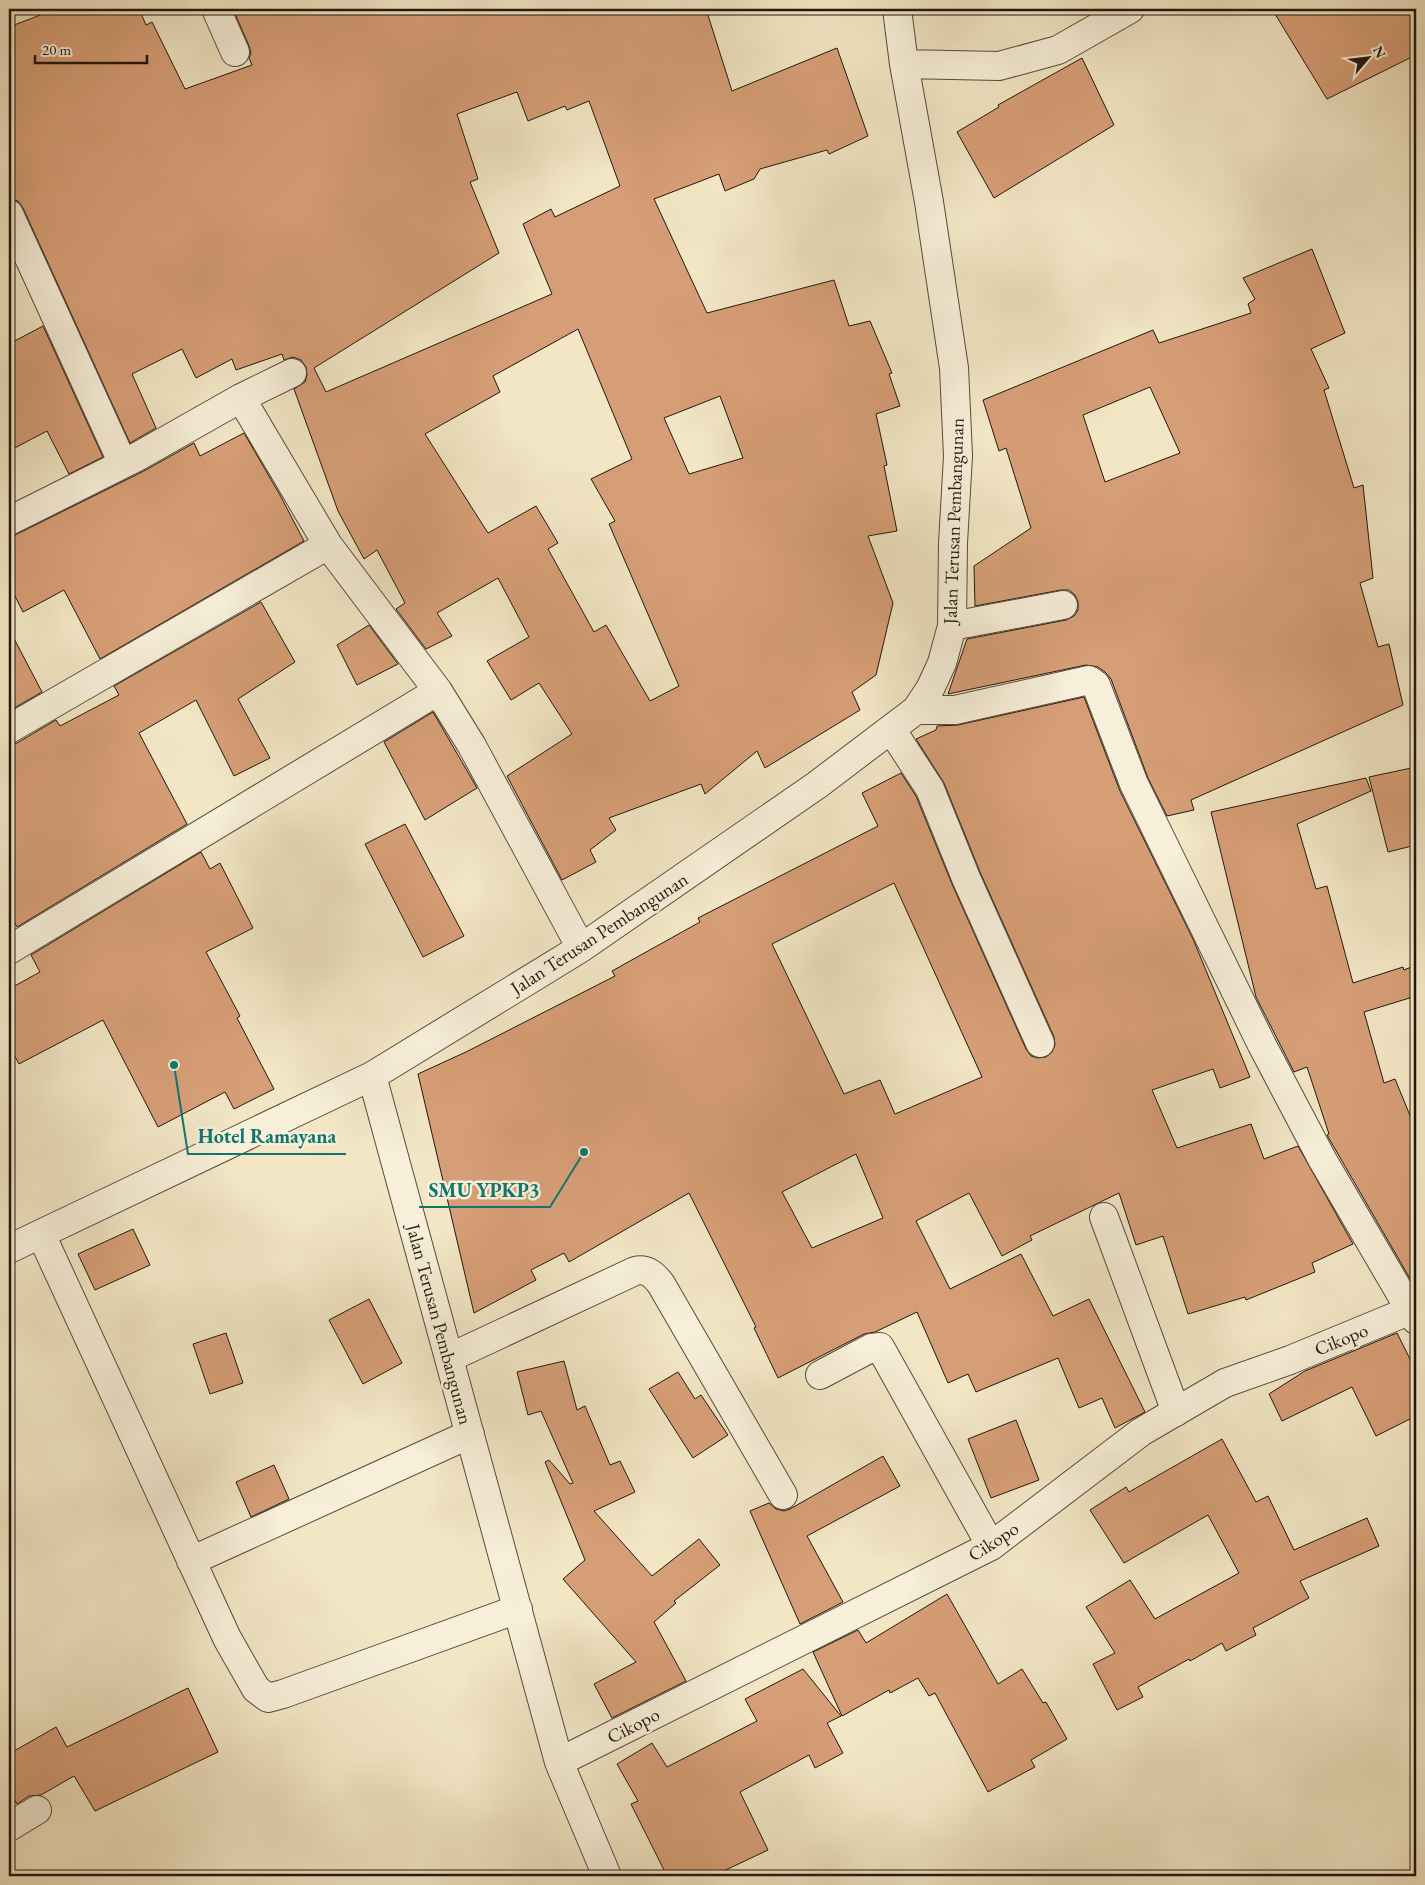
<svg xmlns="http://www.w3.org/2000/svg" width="1425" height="1885" viewBox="0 0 1425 1885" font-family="'EB Garamond',serif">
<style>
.building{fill:#d69e76;stroke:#21170e;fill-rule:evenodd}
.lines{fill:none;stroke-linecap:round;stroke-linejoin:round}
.minor-casing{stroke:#554b3c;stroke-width:30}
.minor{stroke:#f7efd9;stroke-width:28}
.labels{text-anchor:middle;stroke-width:5;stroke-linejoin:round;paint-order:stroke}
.street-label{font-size:19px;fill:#21170e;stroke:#f7efd9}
.leader{fill:none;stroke:#0f766e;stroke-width:2}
.callout-dot{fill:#0f766e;stroke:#f7efd9;stroke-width:2}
.callout-label{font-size:20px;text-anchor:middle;font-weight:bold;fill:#0f766e;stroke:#f7efd9;stroke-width:5;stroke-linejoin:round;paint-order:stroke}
</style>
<rect width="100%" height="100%" fill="#f2e6c5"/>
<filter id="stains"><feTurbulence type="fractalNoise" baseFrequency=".004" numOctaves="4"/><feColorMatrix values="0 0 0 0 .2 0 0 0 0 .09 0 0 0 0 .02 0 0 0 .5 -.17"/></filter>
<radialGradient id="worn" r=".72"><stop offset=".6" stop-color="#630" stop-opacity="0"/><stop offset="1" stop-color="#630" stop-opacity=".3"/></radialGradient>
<!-- building -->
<path class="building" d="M56 9H139L146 25 152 22 185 89 252 65 249 58 251 53 249 46 233 9H706L732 91 837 48 868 136 829 154 827 150 760 169 754 179 725 191 719 174 654 199 707 313 834 280 849 326 870 321 892 373 889 374 900 406 876 414 887 465 884 466 897 531 868 536 893 603 876 675 852 692 860 710 765 768 757 751 705 794 701 784 609 818 616 830 590 850 596 862 562 880 507 776 572 734 539 683 511 700 487 661 529 637 498 578 437 613 452 636 426 649 396 609 405 603 377 550 364 559 338 511 294 389 305 382 307 375 306 367 301 360 293 357 284 360 282 354 236 370 232 359 196 378 182 349 132 374 156 428 130 443 23 208 18 201 9 199V27ZM517 92 528 121 565 106 567 110 589 101 620 186 555 217 551 209 523 224 552 294 326 392 314 368 499 253 470 182 478 179 457 114ZM578 329 632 459 591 479 615 521 609 524 679 686 650 701 606 625 594 632 548 549 558 543 536 506 488 533 425 434 500 392 493 376ZM720 396 743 458 689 474 664 418Z
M1272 9H1416V55L1327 99Z
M1082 58 1114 125 994 198 957 132 999 107 998 105Z
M1312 249 1345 333 1311 349 1329 388 1324 390 1354 488 1363 485 1373 578 1360 583 1378 647 1389 644 1403 705 1191 800 1194 810 1167 816 1148 778 1111 679 1105 672 1098 667 1086 665 948 694 967 639 1066 620 1074 616 1078 610V602L1075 595 1069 590H1061L975 606 974 566 1031 528 1006 448 999 451 983 400 1153 330 1159 343 1251 313 1248 304 1255 299 1243 278ZM1150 387 1180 453 1105 482 1083 415Z
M43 326 103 457 69 474 47 431 9 451V344Z
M244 433 280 495 304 541 100 659 64 590 23 612 9 584V538L142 472 194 443 200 456Z
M261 602 295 662 238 699 270 758 234 776 196 700 139 733 187 824 17 927 9 912V745L17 743 56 720 60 726 119 695 114 686Z
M369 625 398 664 357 685 337 645Z
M9 629 42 692 9 711Z
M1084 697 1120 791 1193 939 1250 1077 1220 1088 1213 1069 1152 1090 1177 1148 1251 1124 1264 1159 1298 1146 1353 1244 1312 1263 1315 1272 1246 1300 1245 1297 1188 1314 1163 1236 1136 1245 1119 1193 1030 1236 1032 1240 1002 1256 969 1193 916 1221 950 1289 1021 1254 1053 1316 1089 1299 1145 1412 1115 1428 1102 1398 1079 1408 1058 1358 976 1392 968 1374 948 1383 917 1312 875 1332 864 1334 778 1378 754 1328 756 1327 689 1193 569 1262 564 1253 531 1270 536 1280 474 1313 418 1074 468 1051 615 976 612 971 700 922 698 918 878 826 862 793 901 773 916 796 952 884 1026 1049 1031 1056 1038 1058 1046 1057 1052 1052 1055 1045 1054 1037 980 872 944 783 916 739 936 730 937 726 958 725ZM894 883 982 1077 895 1114 880 1080 844 1094 772 944ZM856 1154 883 1218 812 1248 782 1192Z
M433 712 477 788 425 820 384 742Z
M1416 767V845L1388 852 1369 777Z
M1366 778 1371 791 1297 824 1316 889 1327 886 1353 983 1403 967 1404 970 1416 965V996L1364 1012 1384 1083 1395 1079 1416 1130V1289L1327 1135 1329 1134 1307 1067 1294 1072 1256 997 1211 812Z
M405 824 464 936 423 957 365 844Z
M201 852 210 869 220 863 253 928 206 952 240 1016 237 1018 274 1089 234 1109 225 1092 158 1127 103 1020 19 1064 9 1046V989L40 972 31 955Z
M133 1229 150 1265 95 1290 78 1254Z
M369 1299 402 1363 363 1384 329 1320Z
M226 1333 243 1383 210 1394 193 1344Z
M1397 1333 1416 1371V1416L1376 1436 1352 1387 1282 1421 1269 1394 1305 1371Z
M564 1361 577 1410 585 1406 610 1465 620 1461 635 1492 594 1511 652 1576 699 1539 720 1565 674 1601 676 1603 654 1622 686 1681 612 1718 594 1684 636 1662 563 1579 585 1560 545 1462 549 1460 570 1484 573 1483 541 1411 528 1415 517 1372Z
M678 1372 695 1399 701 1395 728 1435 693 1458 649 1389Z
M1016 1420 1039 1480 991 1498 968 1439Z
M1222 1439 1256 1502 1268 1496 1294 1550 1367 1518 1379 1546 1300 1581 1309 1598 1253 1628 1256 1635 1226 1651 1222 1643 1190 1661 1189 1659 1138 1687 1143 1697 1117 1710 1093 1664 1115 1653 1086 1607 1130 1580 1155 1619 1239 1573 1208 1515 1124 1563 1090 1510 1126 1487 1129 1492Z
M883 1456 900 1486 807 1536 843 1602 800 1624 750 1511 769 1503 776 1509 784 1511 790 1509Z
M274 1465 289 1499 251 1517 236 1482Z
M947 1594 998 1684 1022 1669 1043 1703 1046 1702 1067 1739 1031 1760 1035 1767 988 1792 935 1693 929 1696 918 1678 890 1693 889 1690 842 1716 813 1652 858 1630 866 1643Z
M803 1669 841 1716 827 1723 843 1753 815 1768 809 1755 740 1792 768 1850 713 1876H667L631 1804 638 1801 617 1764 652 1743 667 1767 757 1721 745 1699Z
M188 1688 218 1752 95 1811 74 1776 41 1795 29 1796 17 1804 9 1790V1754L56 1727 67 1747Z"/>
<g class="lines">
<defs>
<path id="minor" d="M216 9 235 52
M904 64 999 66 1058 50 1130 9
M9 214 123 464
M241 398 292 373
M9 521 135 458 241 398 328 545 438 691 472 746 581 948
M952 626 1063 605
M916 710H955L1089 680 1096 685 1134 784 1262 1045 1322 1159 1416 1320
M9 729 328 545
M891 729 930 789 966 878 1040 1043
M9 950 438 691
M372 1076 559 1762 607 1876
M1104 1217 1176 1412
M41 1234 227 1638 256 1689 268 1698 283 1694 518 1609
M9 1249 372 1076 581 948 817 785 916 710 930 689 942 663 952 626 953 543 958 456 954 368 929 202 904 64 897 9
M449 1358 635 1271C647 1268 654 1275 661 1284L783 1495
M820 1375 871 1348 880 1347 991 1546
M191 1561 470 1434
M559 1762 991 1546 1141 1432 1225 1383 1290 1360 1416 1308
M9 1827 37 1810"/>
</defs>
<!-- minor casing -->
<use href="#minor" class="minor-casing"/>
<!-- minor -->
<use href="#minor" class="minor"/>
</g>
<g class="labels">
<!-- street labels -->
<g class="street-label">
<text transform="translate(953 521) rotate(-88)" y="7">Jalan Terusan Pembangunan</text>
<text transform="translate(599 933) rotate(-33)" y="7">Jalan Terusan Pembangunan</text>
<text transform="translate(440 1324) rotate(75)" y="7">Jalan Terusan Pembangunan</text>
<text transform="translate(1341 1339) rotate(-22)" y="7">Cikopo</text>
<text transform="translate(993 1541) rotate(-33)" y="7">Cikopo</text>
<text transform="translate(633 1725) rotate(-27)" y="7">Cikopo</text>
</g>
</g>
<!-- callouts -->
<path class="leader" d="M174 1065L188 1154H346M584 1152L550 1207H419"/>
<g class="callout-dot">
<circle cx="174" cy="1065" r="5"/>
<circle cx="584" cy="1152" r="5"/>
</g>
<g class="callout-label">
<text x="267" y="1143">Hotel Ramayana</text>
<text x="484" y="1197">SMU YPKP3</text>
</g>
<!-- margin -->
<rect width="1425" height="1885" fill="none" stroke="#f2e6c5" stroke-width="30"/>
<rect x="10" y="10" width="1405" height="1865" fill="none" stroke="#21170e" stroke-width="2.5"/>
<rect x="15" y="15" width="1395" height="1855" fill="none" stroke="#21170e"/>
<!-- north arrow -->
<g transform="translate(1368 58) rotate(62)" stroke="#f7efd9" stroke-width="4" paint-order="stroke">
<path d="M0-4L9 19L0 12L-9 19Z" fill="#21170e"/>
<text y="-8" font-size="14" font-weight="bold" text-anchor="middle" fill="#21170e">N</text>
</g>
<!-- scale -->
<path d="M35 55v8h112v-8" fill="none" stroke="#21170e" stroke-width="2.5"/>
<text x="42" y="55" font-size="15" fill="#21170e" stroke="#f7efd9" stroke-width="4" paint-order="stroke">20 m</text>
<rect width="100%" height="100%" filter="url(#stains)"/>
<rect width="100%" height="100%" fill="url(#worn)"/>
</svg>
